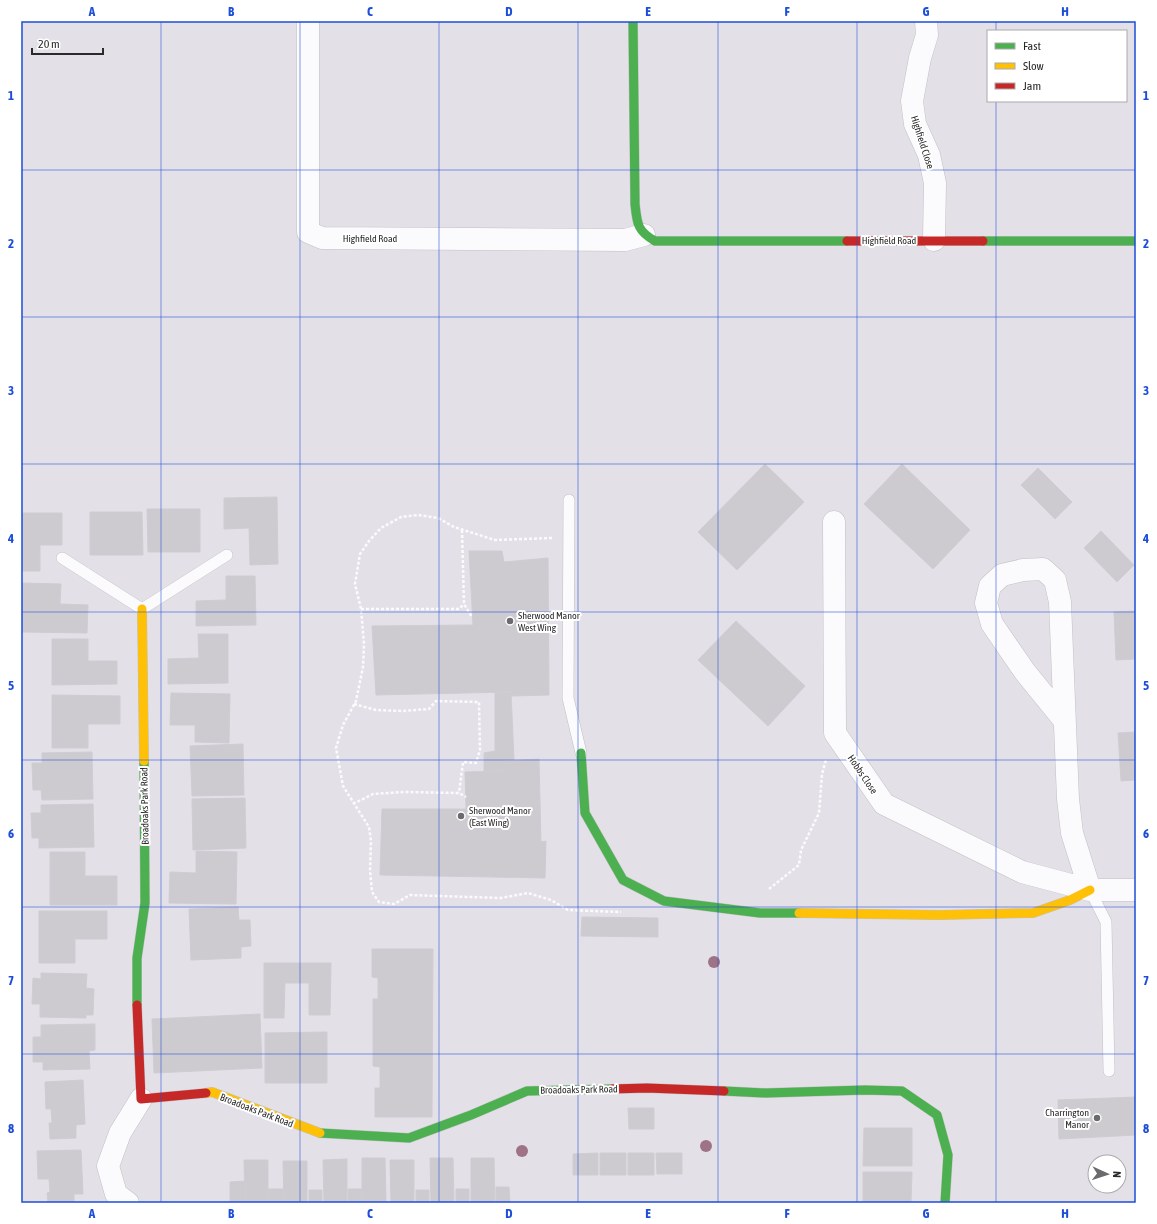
<svg xmlns="http://www.w3.org/2000/svg" width="1157" height="1224" viewBox="0 0 1157 1224" font-family="'Asap Condensed',sans-serif">
<style>
.building{fill:#cdcad0;stroke:#cfccd3}
.lines{fill:none;stroke-linecap:round;stroke-linejoin:round}
.lane-casing{stroke:#c1c1c2;stroke-width:12}
.street-casing{stroke:#c1c1c2;stroke-width:23}
.fast-casing{stroke:#c1c1c2;stroke-width:10}
.slow-casing{stroke:#c1c1c2;stroke-width:10}
.jam-casing{stroke:#c1c1c2;stroke-width:10}
.path{stroke:#fbfafc;stroke-width:2.5;stroke-dasharray:3 2;stroke-linecap:butt}
.lane{stroke:#fbfafc;stroke-width:11}
.street{stroke:#fbfafc;stroke-width:22}
.fast{stroke:#4caf50;stroke-width:9}
.slow{stroke:#ffc107;stroke-width:9}
.jam{stroke:#c62828;stroke-width:9}
.tree{fill:#9f7386}
.grid{fill:none;stroke:#1d4ed8;stroke-width:1;stroke-opacity:0.55}
.poi-dot{fill:#6b6a6c;stroke:#fff;stroke-width:1.5}
.labels{text-anchor:middle;stroke-width:4;stroke-linejoin:round;paint-order:stroke}
.street-label{font-size:10px;fill:#2a2a2a;stroke:#fff}
.poi-label{font-size:10px;fill:#2a2a2a;stroke:#fff;text-anchor:start}
.neatline{fill:none;stroke:#1d4ed8;stroke-width:1.5}
.grid-label{font-size:13px;text-anchor:middle;font-weight:bold;fill:#1d4ed8}
</style>
<rect width="100%" height="100%" fill="#e4e0e8"/>
<!-- building -->
<path class="building" d="M765 464 804 502 737 570 698 532Z
M902 464 970 530 933 569 864 504Z
M1038 468 1072 502 1055 519 1021 485Z
M277 497 278 564 250 565 249 528 224 529V498Z
M147 509H200V552H148Z
M90 512H142L143 555H90Z
M21 513H62V545H40V571H21Z
M1101 531 1134 565 1117 582 1084 548Z
M469 551H502L504 562 548 558 549 695 511 696V692L376 695 372 626 473 625Z
M226 576H255L256 625 196 626V601L226 600Z
M21 583 61 584 60 604 88 605 87 633 21 632Z
M1136 611V659L1116 660 1114 612Z
M736 621 805 686 768 726 698 660Z
M198 634H228V683L168 684V659L199 658Z
M52 639H88V661H117V684L52 685Z
M511 692 514 760 504 761V771H484V753L495 751V693Z
M171 693 230 694 229 743 195 742V725H170Z
M52 695 120 696V724H88V748H52Z
M1136 732V780L1121 781 1118 733Z
M243 744 244 795 192 796 190 746Z
M92 752 93 799 42 800 41 790H33L32 763H42V753Z
M539 759 541 842 546 841 545 878 380 875 382 809H466L465 772 504 771V761Z
M245 798 246 848 193 850 192 799Z
M93 804 94 847 39 848V838H32L31 813H41V805Z
M196 851 237 852 236 904 169 903 170 872 196 873Z
M50 852H85V876H117V905H50Z
M238 907 239 920H250L251 946 241 947V958L191 960 189 909Z
M39 911H107V939H75V963H39Z
M582 917 658 918V937L581 936Z
M372 949H433L432 1117H375V1088H380V1067L373 1066V999H378V978L372 977Z
M264 963H331L330 1015H309V983H285L284 1018H264Z
M41 973 87 974 86 988 94 989 93 1015H86V1018L40 1017V1004H32L33 978 41 979Z
M260 1014 262 1068 154 1073 152 1019Z
M95 1024V1050L89 1051 90 1069 43 1070V1062H33V1037H41V1025Z
M327 1032V1083H265V1033Z
M83 1080 85 1124 76 1125V1138L50 1139 49 1123H52L51 1109H46L45 1082Z
M1136 1097V1135L1059 1139 1058 1100Z
M628 1108H654V1129H629Z
M864 1128H912V1166H863Z
M81 1150 83 1194H74V1203H48L47 1193 50 1192 49 1179H38L37 1151Z
M598 1153V1175H573V1154Z
M600 1153H626V1175H600Z
M628 1153H654V1175H628Z
M656 1153H682V1174H657Z
M362 1158H385L386 1203H362Z
M430 1158H453L454 1203H431Z
M471 1158H494L495 1203H471Z
M347 1159V1203H324L323 1160Z
M244 1160H268V1203H245Z
M390 1160H414V1203H391Z
M283 1161H307V1203H284Z
M863 1172H912L911 1203H863Z
M245 1181V1203H230V1182Z
M496 1187H509L510 1203H496Z
M268 1189H284V1203H268Z
M348 1189H362V1203H348Z
M456 1189H469V1203H456Z
M309 1190H322V1203H309Z
M416 1190H429V1203H416Z"/>
<g class="lines">
<defs>
<path id="lane" d="M569 500 568 698 581 753
M62 558 142 609 227 555
M1090 890 1106 922 1109 1071"/>
<path id="street" d="M308 21V232L322 238 625 240 644 235
M926 21 927 35 920 58 912 101 915 124 929 155 935 183 934 240
M834 522 835 733 884 804 1022 872 1090 890H1136
M1064 720 1025 672 992 624 986 603 990 586 1002 575 1023 570 1043 569 1055 580 1060 602 1068 799 1072 833 1090 890
M128 1203 116 1194 108 1166 120 1133 141 1099"/>
<path id="fast" d="M633 21 635 204C637 223 637 231 655 241H847
M983 241H1136
M581 753 585 813 623 880 664 901 760 913H799
M137 1005V958L145 903 144 761
M724 1091 766 1093 865 1090 902 1091 937 1115 948 1155 945 1203
M320 1133 409 1138 471 1115 527 1091 612 1089"/>
<path id="slow" d="M142 609 144 761
M799 913 939 915 1033 913 1070 900 1090 890
M206 1093 212 1092 320 1133"/>
<path id="jam" d="M847 241H983
M137 1005 141 1099 206 1093
M612 1089 647 1088 724 1091"/>
</defs>
<!-- lane casing -->
<use href="#lane" class="lane-casing"/>
<!-- street casing -->
<use href="#street" class="street-casing"/>
<!-- fast casing -->
<use href="#fast" class="fast-casing"/>
<!-- slow casing -->
<use href="#slow" class="slow-casing"/>
<!-- jam casing -->
<use href="#jam" class="jam-casing"/>
<!-- path -->
<path class="path" d="M462 530 464 604 472 617
M552 538 495 540 454 527 438 518 418 515 401 517 381 528 369 541 360 554 355 584 361 609 364 644 363 667 356 701 343 725 336 748 343 786 369 827 371 841 370 870 372 892 379 902 394 904 410 895 501 898 528 893 551 900 568 910 621 912
M361 609H459L464 604
M354 704 376 710 403 711 429 709 436 701 479 702 480 750 476 763 463 762 459 793
M353 804 373 794 404 792 459 793 466 797
M769 889 799 865 801 850 819 813 822 774 826 760"/>
<!-- lane -->
<use href="#lane" class="lane"/>
<!-- street -->
<use href="#street" class="street"/>
<!-- fast -->
<use href="#fast" class="fast"/>
<!-- slow -->
<use href="#slow" class="slow"/>
<!-- jam -->
<use href="#jam" class="jam"/>
</g>
<!-- trees -->
<g class="tree">
<circle cx="714" cy="962" r="6"/>
<circle cx="706" cy="1146" r="6"/>
<circle cx="522" cy="1151" r="6"/>
</g>
<!-- grid -->
<path class="grid" d="M161 21V1203M300 21V1203M439 21V1203M578 21V1203M718 21V1203M857 21V1203M996 21V31M996 101V1203M21 170H1136M21 317H1136M21 464H1136M21 612H1136M21 760H1136M21 907H1136M21 1054H1136"/>
<!-- markers -->
<g class="poi-dot">
<circle cx="510" cy="621" r="4"/>
<circle cx="461" cy="816" r="4"/>
<circle cx="1097" cy="1118" r="4"/>
</g>
<g class="labels">
<!-- street labels -->
<g class="street-label">
<text transform="translate(923 142) rotate(72)" y="4">Highfield Close</text>
<text x="370" y="242">Highfield Road</text>
<text x="889" y="244">Highfield Road</text>
<text transform="translate(863 774) rotate(56)" y="4">Hobbs Close</text>
<text transform="translate(144 806) rotate(-91)" y="4">Broadoaks Park Road</text>
<text transform="translate(579 1089) rotate(-1)" y="4">Broadoaks Park Road</text>
<text transform="translate(257 1110) rotate(21)" y="4">Broadoaks Park Road</text>
</g>
<!-- poi labels -->
<g class="poi-label">
<text x="518" y="619">Sherwood Manor<tspan x="518" dy="12">West Wing</tspan></text>
<text x="469" y="814">Sherwood Manor<tspan x="469" dy="12">(East Wing)</tspan></text>
<text x="1089" y="1116" text-anchor="end">Charrington<tspan x="1089" dy="12">Manor</tspan></text>
</g>
</g>
<!-- border -->
<rect width="1157" height="1224" fill="none" stroke="#ffffff" stroke-width="44"/>
<!-- legend -->
<rect x="987" y="30" width="140" height="72" fill="#ffffff" stroke="#aaaaaa"/>
<rect x="995" y="43" width="20" height="6" fill="#4caf50" stroke="#aaaaaa"/>
<text x="1023" y="50" font-size="12" fill="#2a2a2a">Fast</text>
<rect x="995" y="63" width="20" height="6" fill="#ffc107" stroke="#aaaaaa"/>
<text x="1023" y="70" font-size="12" fill="#2a2a2a">Slow</text>
<rect x="995" y="83" width="20" height="6" fill="#c62828" stroke="#aaaaaa"/>
<text x="1023" y="90" font-size="12" fill="#2a2a2a">Jam</text>
<!-- north arrow -->
<g transform="translate(1107 1174) rotate(93)"><circle r="19" fill="#ffffff" stroke="#aaaaaa"/>
<path d="M0-3L7 15L0 10L-7 15Z" fill="#6b6a6c"/>
<text y="-6" font-size="11" font-weight="bold" text-anchor="middle" fill="#2a2a2a">N</text>
</g>
<!-- scale -->
<path d="M32 48v6h71v-6" fill="none" stroke="#2a2a2a" stroke-width="2"/>
<text x="38" y="48" font-size="12" fill="#2a2a2a" stroke="#ffffff" stroke-width="3" paint-order="stroke">20 m</text>
<rect x="22" y="22" width="1113" height="1180" class="neatline"/>
<g class="grid-label">
<text x="92" y="16">A</text>
<text x="231" y="16">B</text>
<text x="370" y="16">C</text>
<text x="509" y="16">D</text>
<text x="648" y="16">E</text>
<text x="787" y="16">F</text>
<text x="926" y="16">G</text>
<text x="1065" y="16">H</text>
<text x="11" y="100">1</text>
<text x="1146" y="100">1</text>
<text x="11" y="248">2</text>
<text x="1146" y="248">2</text>
<text x="11" y="395">3</text>
<text x="1146" y="395">3</text>
<text x="11" y="543">4</text>
<text x="1146" y="543">4</text>
<text x="11" y="690">5</text>
<text x="1146" y="690">5</text>
<text x="11" y="838">6</text>
<text x="1146" y="838">6</text>
<text x="11" y="985">7</text>
<text x="1146" y="985">7</text>
<text x="11" y="1133">8</text>
<text x="1146" y="1133">8</text>
<text x="92" y="1218">A</text>
<text x="231" y="1218">B</text>
<text x="370" y="1218">C</text>
<text x="509" y="1218">D</text>
<text x="648" y="1218">E</text>
<text x="787" y="1218">F</text>
<text x="926" y="1218">G</text>
<text x="1065" y="1218">H</text>
</g>
</svg>
